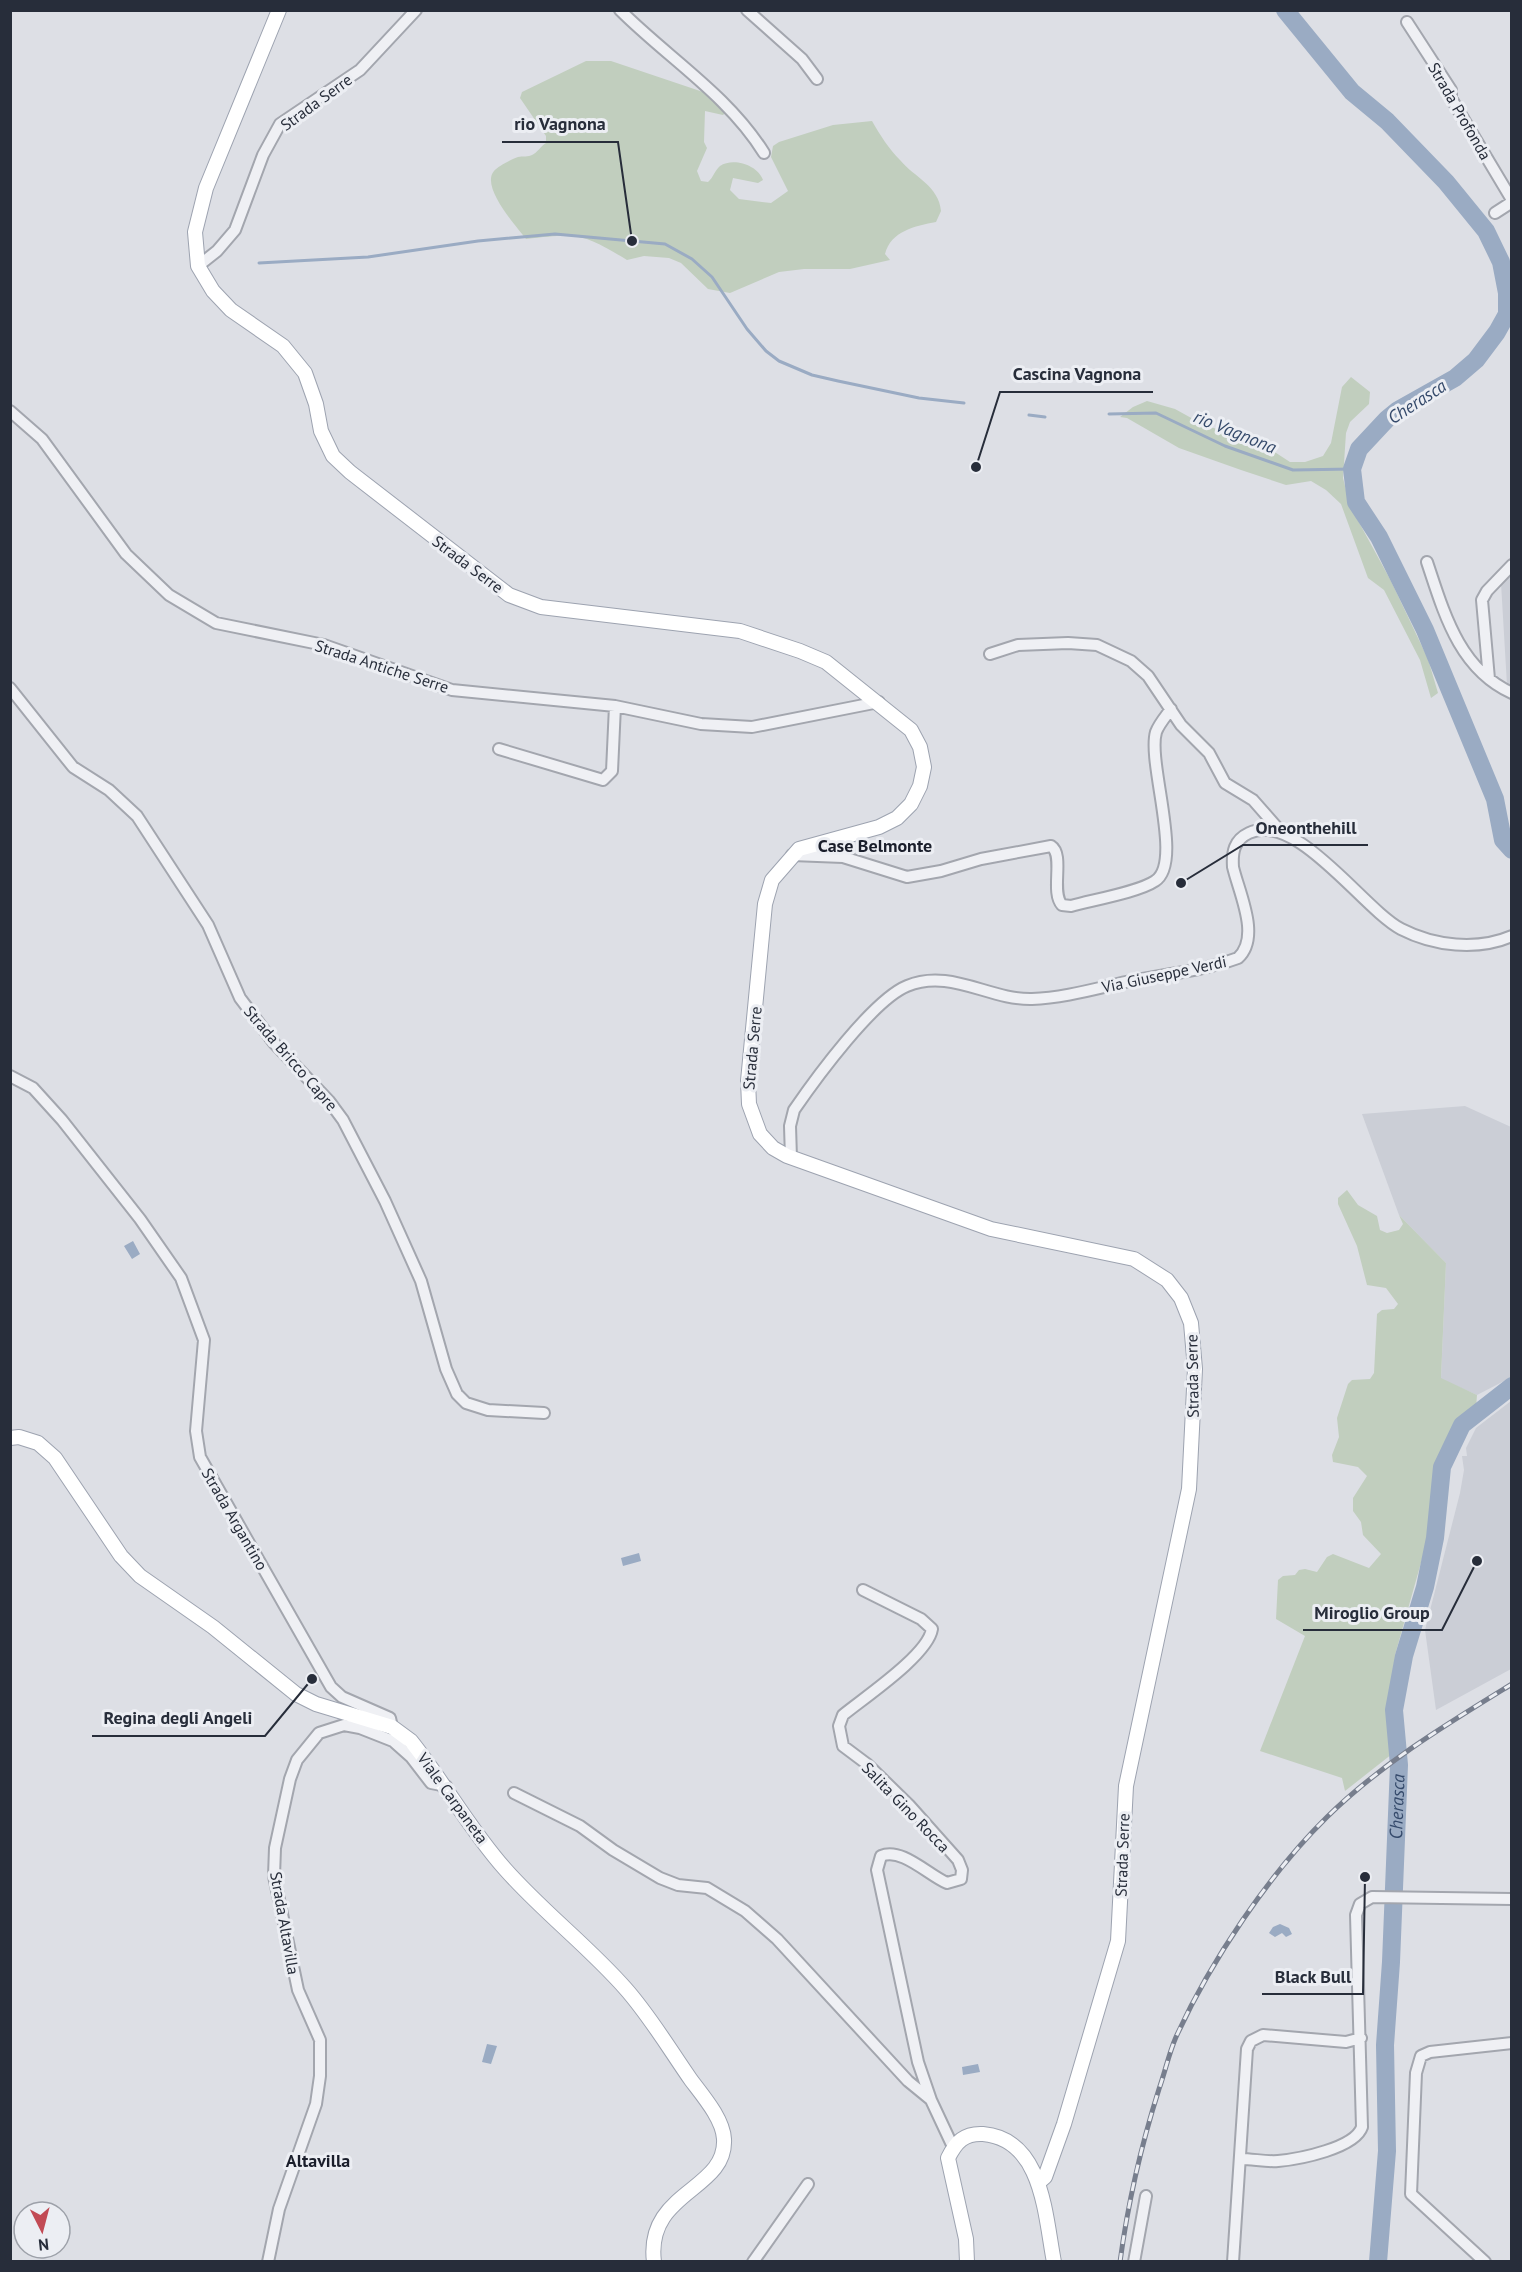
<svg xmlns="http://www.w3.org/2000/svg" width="1522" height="2272" viewBox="0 0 1522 2272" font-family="'PT Sans',sans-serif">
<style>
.built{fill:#cbced6}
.green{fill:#c1cebe}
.water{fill:#9aabc3}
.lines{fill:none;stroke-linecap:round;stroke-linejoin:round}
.stream{stroke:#9aabc3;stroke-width:3}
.river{stroke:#9aabc3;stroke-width:18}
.minor-casing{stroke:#a3a6ae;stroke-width:14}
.major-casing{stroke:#9da3b0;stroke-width:16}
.minor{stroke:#eff0f4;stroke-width:10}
.major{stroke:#fff;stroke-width:14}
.rail-casing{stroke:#777e8d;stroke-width:5}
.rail{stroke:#eceef3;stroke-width:3;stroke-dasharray:9;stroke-linecap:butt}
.labels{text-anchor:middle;stroke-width:6;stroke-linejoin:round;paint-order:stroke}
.street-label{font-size:16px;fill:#272d3a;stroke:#eceef3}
.water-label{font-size:18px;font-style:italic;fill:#354a6b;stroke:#eceef3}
.neighbourhood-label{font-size:18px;font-weight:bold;fill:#1a1e2b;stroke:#eceef3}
.leader{fill:none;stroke:#272d3a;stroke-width:2}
.callout-dot{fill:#272d3a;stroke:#eceef3;stroke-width:2}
.callout-label{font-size:18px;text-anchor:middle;font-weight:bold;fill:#272d3a;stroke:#eceef3;stroke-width:6;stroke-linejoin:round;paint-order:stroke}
</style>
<rect width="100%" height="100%" fill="#dddfe5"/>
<!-- built -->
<path class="built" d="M1511 573V688L1507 685 1501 583Z
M1465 1106 1511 1127V1383L1508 1379 1477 1395 1441 1379 1446 1263 1399 1215 1362 1114Z
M1511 1401V1669L1436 1710 1425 1630 1460 1493 1464 1470 1462 1456H1467L1466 1448 1476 1428Z"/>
<!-- green -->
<path class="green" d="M586 61H611L709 94 727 111 723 115 705 111 704 142 707 148 697 171 701 181 708 182C713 178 715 170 720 166 733 157 758 165 763 180L758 183 733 178 730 190 739 199 771 203 788 191 771 157 773 146 779 142 833 125 872 121C880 135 889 149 900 160 914 177 939 186 941 211L936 222C915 226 891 231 885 254L890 260 850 269H804L779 272 730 293 708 289 681 263 669 258 644 256 627 260C582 233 579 233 526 239 518 228 480 187 494 171 498 166 512 159 518 157 522 156 529 157 532 155 537 153 541 146 546 143V136L520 98 522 92Z
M1351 377 1370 392 1369 404 1350 422 1346 433 1343 478 1350 506 1391 581 1428 659 1438 693 1431 698 1420 660 1384 590 1368 578 1341 504 1326 490 1311 481 1286 485 1241 470 1179 448 1127 418 1120 417 1133 407 1147 401 1175 409 1204 425 1259 442 1290 462H1305L1323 456 1331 443 1342 387Z
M1347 1190 1358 1205 1377 1216 1380 1230 1387 1233 1399 1230 1403 1224 1399 1215 1446 1263 1441 1378 1477 1395 1476 1408 1462 1419 1451 1439 1438 1474 1433 1520 1395 1655 1392 1754 1345 1791 1342 1778 1260 1751 1305 1636 1276 1619 1278 1580 1283 1576 1295 1575 1299 1570 1305 1569 1317 1572 1327 1557 1333 1554 1369 1568 1381 1554 1363 1535 1361 1522 1353 1511V1498L1367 1476 1358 1467 1333 1462 1332 1455 1339 1437 1337 1418 1348 1384 1352 1380 1370 1379 1374 1373 1377 1314 1382 1310 1394 1309 1398 1304 1386 1288 1367 1285 1357 1246 1338 1204V1198Z"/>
<!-- water -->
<path class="water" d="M133 1241 140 1254 132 1259 124 1246Z
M639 1553 641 1561 623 1566 621 1558Z
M1280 1924 1289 1928 1292 1934 1286 1937 1282 1933 1275 1937 1269 1933 1273 1927Z
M487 2044 497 2046 491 2064 482 2062Z
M978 2064 980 2072 963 2075 962 2067Z"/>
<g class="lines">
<!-- stream -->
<path class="stream" d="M259 263 368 257 478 241 555 234 665 244 692 259 712 277 747 329 766 351 779 361 812 375 838 381 919 398 964 403
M1109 414 1156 413 1225 446 1293 470 1352 469
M1029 415 1045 417"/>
<!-- river -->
<g class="river">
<path d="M1285 10 1352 92 1387 121 1446 182 1486 231 1501 262 1507 293V314L1497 332 1476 360 1455 378 1398 410 1387 419 1359 449 1352 469 1356 502 1379 537 1425 630 1495 799 1503 840 1512 850"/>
<path id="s1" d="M1378 2262 1387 2151 1385 2045 1391 1962 1399 1765 1394 1710 1404 1656 1425 1587 1435 1538 1442 1467 1462 1425 1512 1386"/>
</g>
<defs>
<path id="minor" d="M620 10C668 58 728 95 764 153
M747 10 802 59 817 79
M1407 22 1451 90V98L1512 200
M1495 213 1512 202
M198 266 217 251 235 230 263 155 280 124 360 70 416 10
M10 411 42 439 126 554 169 595 216 623 324 645 452 690 615 706 701 724 752 727 879 702
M1427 562C1444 613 1459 669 1512 693
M990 654 1018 645 1068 643 1097 645 1131 661 1148 676 1181 725 1209 753 1225 783 1253 800 1282 833
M1489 679 1482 600 1487 591 1512 565
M10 688 73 767 109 790 137 816 208 925 240 998 274 1043 329 1101 343 1120 385 1201 421 1281 446 1369 457 1394 466 1403 488 1410 544 1413
M499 749 603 780 612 771 615 706
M792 855 843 857 907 877 941 871 981 859 1051 846C1065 855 1050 892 1062 905L1071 906C1092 900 1139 892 1155 881 1184 863 1147 763 1156 732 1159 724 1166 716 1171 709
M10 1076 33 1088 62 1120 140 1219 181 1278 204 1340 196 1431 200 1457 331 1687 342 1697 390 1718 392 1727
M791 1158 790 1126 794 1110C816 1078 873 1000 907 986 950 968 989 1000 1032 999 1066 998 1101 987 1135 980 1169 974 1205 970 1238 958 1261 937 1239 893 1233 867 1232 852 1234 840 1249 833 1297 811 1362 908 1401 929 1434 946 1477 951 1512 936
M863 1590 921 1619 932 1629C928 1655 865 1697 843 1715L839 1726 843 1746 867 1764 909 1805 958 1860 962 1870 961 1879 947 1883C928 1875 902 1847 881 1856L877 1870 918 2062 931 2100 953 2147
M514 1793 580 1826 613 1850 660 1878 678 1885 707 1888 745 1911 777 1939 908 2081 930 2099
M1241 2159C1253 2159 1266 2162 1278 2161 1300 2159 1355 2148 1362 2127L1356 1915 1360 1904 1372 1897 1512 1899
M268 2262 279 2209 316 2104 320 2076V2040L298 1990 274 1876 275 1848 290 1779 297 1760 319 1733 344 1725 360 1728 393 1741 411 1757 431 1783 446 1786
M753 2262 808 2184
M1134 2262 1146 2196
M1233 2262 1247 2049 1251 2041 1263 2035 1346 2042 1361 2038
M1485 2262 1411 2194 1416 2073 1421 2056 1430 2052 1512 2043"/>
<path id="major" d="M279 10 206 188 195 232 198 266 213 291 231 310 283 346 305 373 316 404 321 431 333 456 350 472 509 595 541 607 740 631 800 651 826 662 911 730 920 747 924 767 920 786 911 804 897 818 879 827 799 849 772 880 765 904 748 1081 749 1104 760 1134 773 1148 787 1156 991 1229 1134 1259 1167 1280 1181 1298 1191 1323 1195 1369 1189 1489 1126 1786 1118 1941 1064 2124 1045 2177 1038 2183
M10 1438 19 1437 38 1443 55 1458 121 1556 140 1576 213 1627 296 1694 316 1704 392 1727 411 1741C444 1782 470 1830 505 1869 542 1911 588 1946 625 1988 650 2016 670 2050 691 2080 703 2096 723 2119 724 2139 727 2191 645 2191 654 2262
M967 2262 966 2239 948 2158C956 2142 964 2133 983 2134 1043 2139 1045 2216 1054 2262"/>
</defs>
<!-- minor casing -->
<use href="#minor" class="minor-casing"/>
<!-- major casing -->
<use href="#major" class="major-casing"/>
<!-- minor -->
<use href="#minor" class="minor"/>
<!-- major -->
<use href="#major" class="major"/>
<defs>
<path id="rail" d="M1120 2262C1128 2202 1141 2146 1159 2089 1165 2072 1169 2053 1176 2037 1210 1962 1269 1874 1327 1817 1382 1763 1447 1724 1512 1684"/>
</defs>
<!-- rail casing -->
<use href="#rail" class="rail-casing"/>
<!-- rail -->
<use href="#rail" class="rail"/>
</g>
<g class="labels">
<!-- street labels -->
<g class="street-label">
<text transform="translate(316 102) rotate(-36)" y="6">Strada Serre</text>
<text transform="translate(1460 111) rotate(60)" y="6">Strada Profonda</text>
<text transform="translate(468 564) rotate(37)" y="6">Strada Serre</text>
<text transform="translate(382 666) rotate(18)" y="6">Strada Antiche Serre</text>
<text transform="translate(1164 974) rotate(-12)" y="6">Via Giuseppe Verdi</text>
<text transform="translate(752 1048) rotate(-85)" y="6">Strada Serre</text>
<text transform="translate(291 1058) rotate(49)" y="6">Strada Bricco Capre</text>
<text transform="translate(1192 1376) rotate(-91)" y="6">Strada Serre</text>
<text transform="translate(235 1519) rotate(60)" y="6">Strada Argantino</text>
<text transform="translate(453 1798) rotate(54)" y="6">Viale Carpaneta</text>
<text transform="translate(906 1807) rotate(46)" y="6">Salita Gino Rocca</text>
<text transform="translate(1122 1855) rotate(-88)" y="6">Strada Serre</text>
<text transform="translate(285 1923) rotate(80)" y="6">Strada Altavilla</text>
</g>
<!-- water labels -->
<g class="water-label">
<text transform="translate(1417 402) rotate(-33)" y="6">Cherasca</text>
<text transform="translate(1235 432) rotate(22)" y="6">rio Vagnona</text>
<text dy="6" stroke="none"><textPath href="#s1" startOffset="456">Cherasca</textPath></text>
</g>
<!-- neighbourhood labels -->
<g class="neighbourhood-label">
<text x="875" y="852">Case Belmonte</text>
<text x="318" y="2167">Altavilla</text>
</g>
</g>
<!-- callouts -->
<path class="leader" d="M632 241L618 142H502M976 467L1000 392H1153M1181 883L1243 845H1368M1477 1561L1442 1630H1303M312 1679L265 1736H92M1365 1877L1363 1994H1262"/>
<g class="callout-dot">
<circle cx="632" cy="241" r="6"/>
<circle cx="976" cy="467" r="6"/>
<circle cx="1181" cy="883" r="6"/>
<circle cx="1477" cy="1561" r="6"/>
<circle cx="312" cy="1679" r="6"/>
<circle cx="1365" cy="1877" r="6"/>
</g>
<g class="callout-label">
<text x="560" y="130">rio Vagnona</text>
<text x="1077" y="380">Cascina Vagnona</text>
<text x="1306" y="834">Oneonthehill</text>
<text x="1372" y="1619">Miroglio Group</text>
<text x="178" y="1724">Regina degli Angeli</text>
<text x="1313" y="1983">Black Bull</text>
</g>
<!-- border -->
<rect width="1522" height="2272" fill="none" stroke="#272d3a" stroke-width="24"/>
<!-- north arrow -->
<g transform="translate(42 2230) rotate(174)"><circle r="28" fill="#eceef3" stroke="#9da1a9" stroke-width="1.5"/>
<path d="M0-4.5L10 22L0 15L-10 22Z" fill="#c24a54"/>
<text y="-9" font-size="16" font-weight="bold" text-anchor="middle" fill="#272d3a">N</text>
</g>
</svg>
